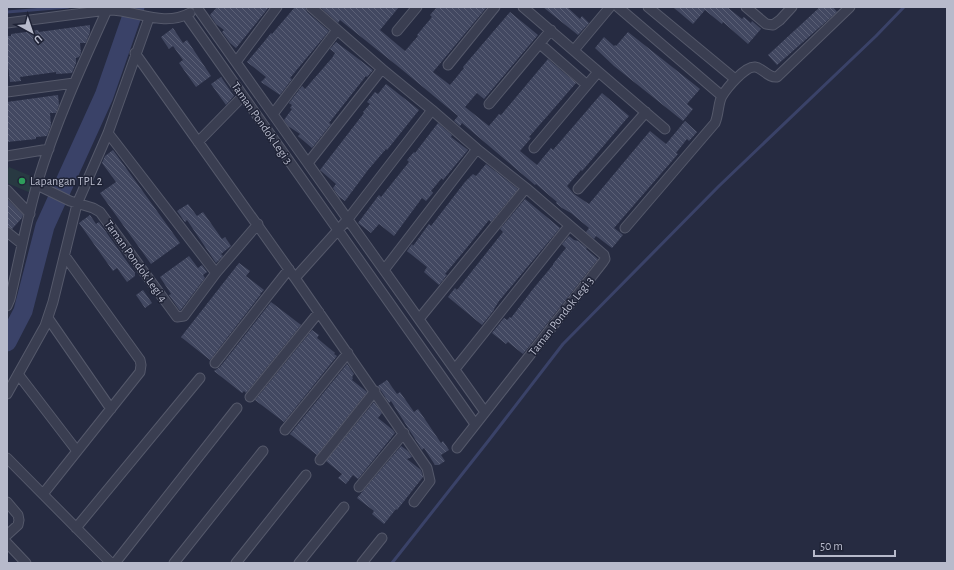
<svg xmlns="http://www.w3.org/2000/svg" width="954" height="570" viewBox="0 0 954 570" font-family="'Alegreya Sans',sans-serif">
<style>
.pitch{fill:#283942}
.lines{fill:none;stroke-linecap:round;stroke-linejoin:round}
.stream{stroke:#3a4268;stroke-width:3}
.river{stroke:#3a4268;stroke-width:19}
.building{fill:url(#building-back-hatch)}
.minor-casing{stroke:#55596b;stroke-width:11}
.minor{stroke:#3a3e51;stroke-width:9}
.leisure-dot{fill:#2e9e5b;stroke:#1f2336;stroke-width:1.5}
.labels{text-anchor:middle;stroke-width:3;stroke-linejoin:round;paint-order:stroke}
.street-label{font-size:12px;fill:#b7bacb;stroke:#1f2336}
.poi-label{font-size:12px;fill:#b7bacb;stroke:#1f2336;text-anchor:start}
</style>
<defs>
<pattern id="building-back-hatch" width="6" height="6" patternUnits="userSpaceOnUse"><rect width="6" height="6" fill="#424861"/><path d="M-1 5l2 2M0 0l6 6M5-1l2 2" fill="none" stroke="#5b6076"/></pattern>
</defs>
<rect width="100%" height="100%" fill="#262b41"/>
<!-- pitch -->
<path class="pitch" d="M9 167 38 179 31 193 7 183V172Z"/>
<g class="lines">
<!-- stream -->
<path class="stream" d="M7 12 68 7
M392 563 489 440 563 344 719 186 876 36 904 7"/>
<!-- river -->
<path class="river" d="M7 342 23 311 45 226 104 96 135 7"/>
</g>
<!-- building -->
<path class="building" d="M217 7H269L236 48 230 43 222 32 224 30 216 24 210 15Z
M295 7H305L307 12 329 31 290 78 292 79 280 95 261 82 266 77 247 62 263 43 271 33 272 34Z
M320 7H399L380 30 405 51 418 36 417 35 432 17 430 15 437 7H487L433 72 450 85 464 68 463 67 510 12 538 35 484 99 477 93 465 107 489 126 499 114 501 115 548 59 576 83 529 137 531 138 520 151 537 165 551 148 553 150 602 93 629 116 582 171 581 170 567 186 574 194 589 204 650 131 666 144 685 121 697 132 689 141 687 139 676 153 678 154 614 228 623 235 612 248 596 236 594 239 586 232 589 228 571 213 562 208 556 203 557 202 536 184 535 185 462 123 460 126 454 121 458 116 400 68 340 20 338 23Z
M543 7H567L580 19 582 16 589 23 578 35Z
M673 7H727L742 19 744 17 751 23 752 21 761 29 748 44 723 22 722 24 705 10 693 24Z
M820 7H833L837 12 777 65 768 55Z
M90 25V32L86 43H80L81 53 79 57 76 58V63L72 73 56 74V72L20 77 21 81 10 82 7 56V36H11V34L26 32 38 30 39 32Z
M173 28 183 43 187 40 211 76 196 87 179 63 183 60 173 46 169 49 161 37Z
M628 32 700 89 687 104 693 109 683 121 614 66 595 48 604 37 614 46 615 45 616 46Z
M336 42 373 70 367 77 366 76 329 123 331 124 312 148 298 136 300 134 288 126 284 120 292 109 290 108 292 105 289 103 302 86 305 89 332 58 335 53 330 49Z
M221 77 234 96 226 105 211 84Z
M386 84 419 110 387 150 386 149 368 170 345 201 339 197 333 188 336 184 320 170 364 113 363 112 370 104 367 102 375 92 378 94Z
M58 95 59 105 56 113H50L51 125 47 136 36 137V139L7 142V102Z
M438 123 452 135 451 137 468 150 443 180 442 178 431 191 433 193 426 201 422 198 394 236 379 224 371 233 358 223 379 195 381 197 409 162 407 160 414 152 415 153Z
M113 150 180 243 151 264 100 193 116 182 102 163 105 156Z
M486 164 518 189 491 222 489 220 465 250 445 274 447 275 439 285 424 272 427 267 407 251 412 244 413 246 429 224 431 226 465 182 473 174 476 176Z
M7 199 23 215 22 218 12 229 7 226Z
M525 199 560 228 499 301 494 309V310L482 325 448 297 455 288 457 290 503 232 500 229Z
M188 204 197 216 203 212 222 239 225 237 231 246 221 254 223 256 216 263 187 220 185 222 177 211Z
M90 215 96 224 99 222 135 273V276L127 282 117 268 113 271 79 223Z
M569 236 574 240 578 241 587 248 586 249 598 259 523 354 508 342 506 344 492 333 504 318 507 320 510 317 511 318 533 289 553 265V264L566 248 562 244Z
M189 256 198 268 202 265 207 272 203 275 205 278 180 311 169 295 171 294 160 277Z
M239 263 250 271 246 276 264 290 260 294H261L210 360 181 337Z
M143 290 152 303 145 308 136 295Z
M271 302 301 325 246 393 244 391 242 393 214 371 220 367Z
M312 330 319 335 317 338 335 353 334 354 337 356 284 422 255 400Z
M347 364 354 374 352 377 353 378 352 380 367 392 317 455 290 434Z
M387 380 397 394 400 392 414 412 418 409 441 443 443 441 449 450 441 455 445 461 439 465H435L424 448 422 450 391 401 389 403 378 386Z
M374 402 382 413 378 418 393 430 395 433 358 479 353 475 346 484 338 478 342 474 326 461Z
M401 446 408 451 412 457 407 459 421 470 423 477 397 510 396 509 384 524 372 514 374 511 357 498Z"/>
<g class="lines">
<defs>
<path id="minor" d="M311 7 382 69 432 110 477 149 526 188 604 255 605 259 603 262 457 448
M523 7 665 129
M618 7 722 96
M648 7 735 79
M746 7 766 24 773 25 780 20 792 7
M198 9 485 412
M186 15 475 424
M7 23 107 10C135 9 162 28 190 13
M397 31 417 7
M540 44 587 85
M574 50 610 7
M135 53 295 278 427 468 430 481 414 502
M236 62 277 7
M448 65 495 7
M7 92 74 83
M489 104 551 30
M273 114 337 30
M108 133 216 273
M198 142 243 96
M534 148 598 72
M7 156 49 149
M308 163 382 69
M37 185 70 201 93 208 100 212 177 317 184 316 216 273 258 224
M578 189 646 112
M7 190 30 214
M625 228 715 123C719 114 718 103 722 96 727 88 745 66 755 67 763 68 768 78 777 77L850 7
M7 232 22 244
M384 270 477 149
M295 278 348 219 432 110
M7 306 10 299C19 261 26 222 37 184 55 124 81 67 107 10
M48 318 111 409
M419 319 526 188
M215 363 289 269
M455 369 569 226
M18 374 77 451
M7 394 45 326 53 302 77 204 108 133 149 18
M250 397 319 312
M285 430 348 353
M7 458 111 563
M320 460 375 391
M359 487 404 433
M43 494 140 372 141 365 140 360 65 256
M7 502 18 515 19 520 18 525 7 535
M76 528 200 378
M7 543 26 563
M115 563 237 408
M174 563 263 451
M236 563 306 475
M299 563 344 507
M362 563 382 538"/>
</defs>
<!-- minor casing -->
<use href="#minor" class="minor-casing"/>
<!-- minor -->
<use href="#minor" class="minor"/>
</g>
<!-- markers -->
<circle class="leisure-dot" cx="22" cy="181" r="4"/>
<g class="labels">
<!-- street labels -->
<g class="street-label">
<text transform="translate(262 123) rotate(55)" y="4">Taman Pondok Legi 3</text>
<text transform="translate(136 261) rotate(54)" y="4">Taman Pondok Legi 4</text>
<text transform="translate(561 316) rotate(-52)" y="4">Taman Pondok Legi 3</text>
</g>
<!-- poi labels -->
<g class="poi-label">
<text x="30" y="185">Lapangan TPL 2</text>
</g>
</g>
<!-- border -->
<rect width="954" height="570" fill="none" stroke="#b7bacb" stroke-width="16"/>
<!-- north arrow -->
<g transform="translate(32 32) rotate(140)" stroke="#1f2336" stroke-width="3" paint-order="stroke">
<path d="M0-3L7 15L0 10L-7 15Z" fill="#b7bacb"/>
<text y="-6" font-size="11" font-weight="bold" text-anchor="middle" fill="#b7bacb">U</text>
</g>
<!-- scale -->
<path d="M814 550v6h81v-6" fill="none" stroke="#b7bacb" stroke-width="2"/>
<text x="820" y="550" font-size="12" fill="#b7bacb" stroke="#1f2336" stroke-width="3" paint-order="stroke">50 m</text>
</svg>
